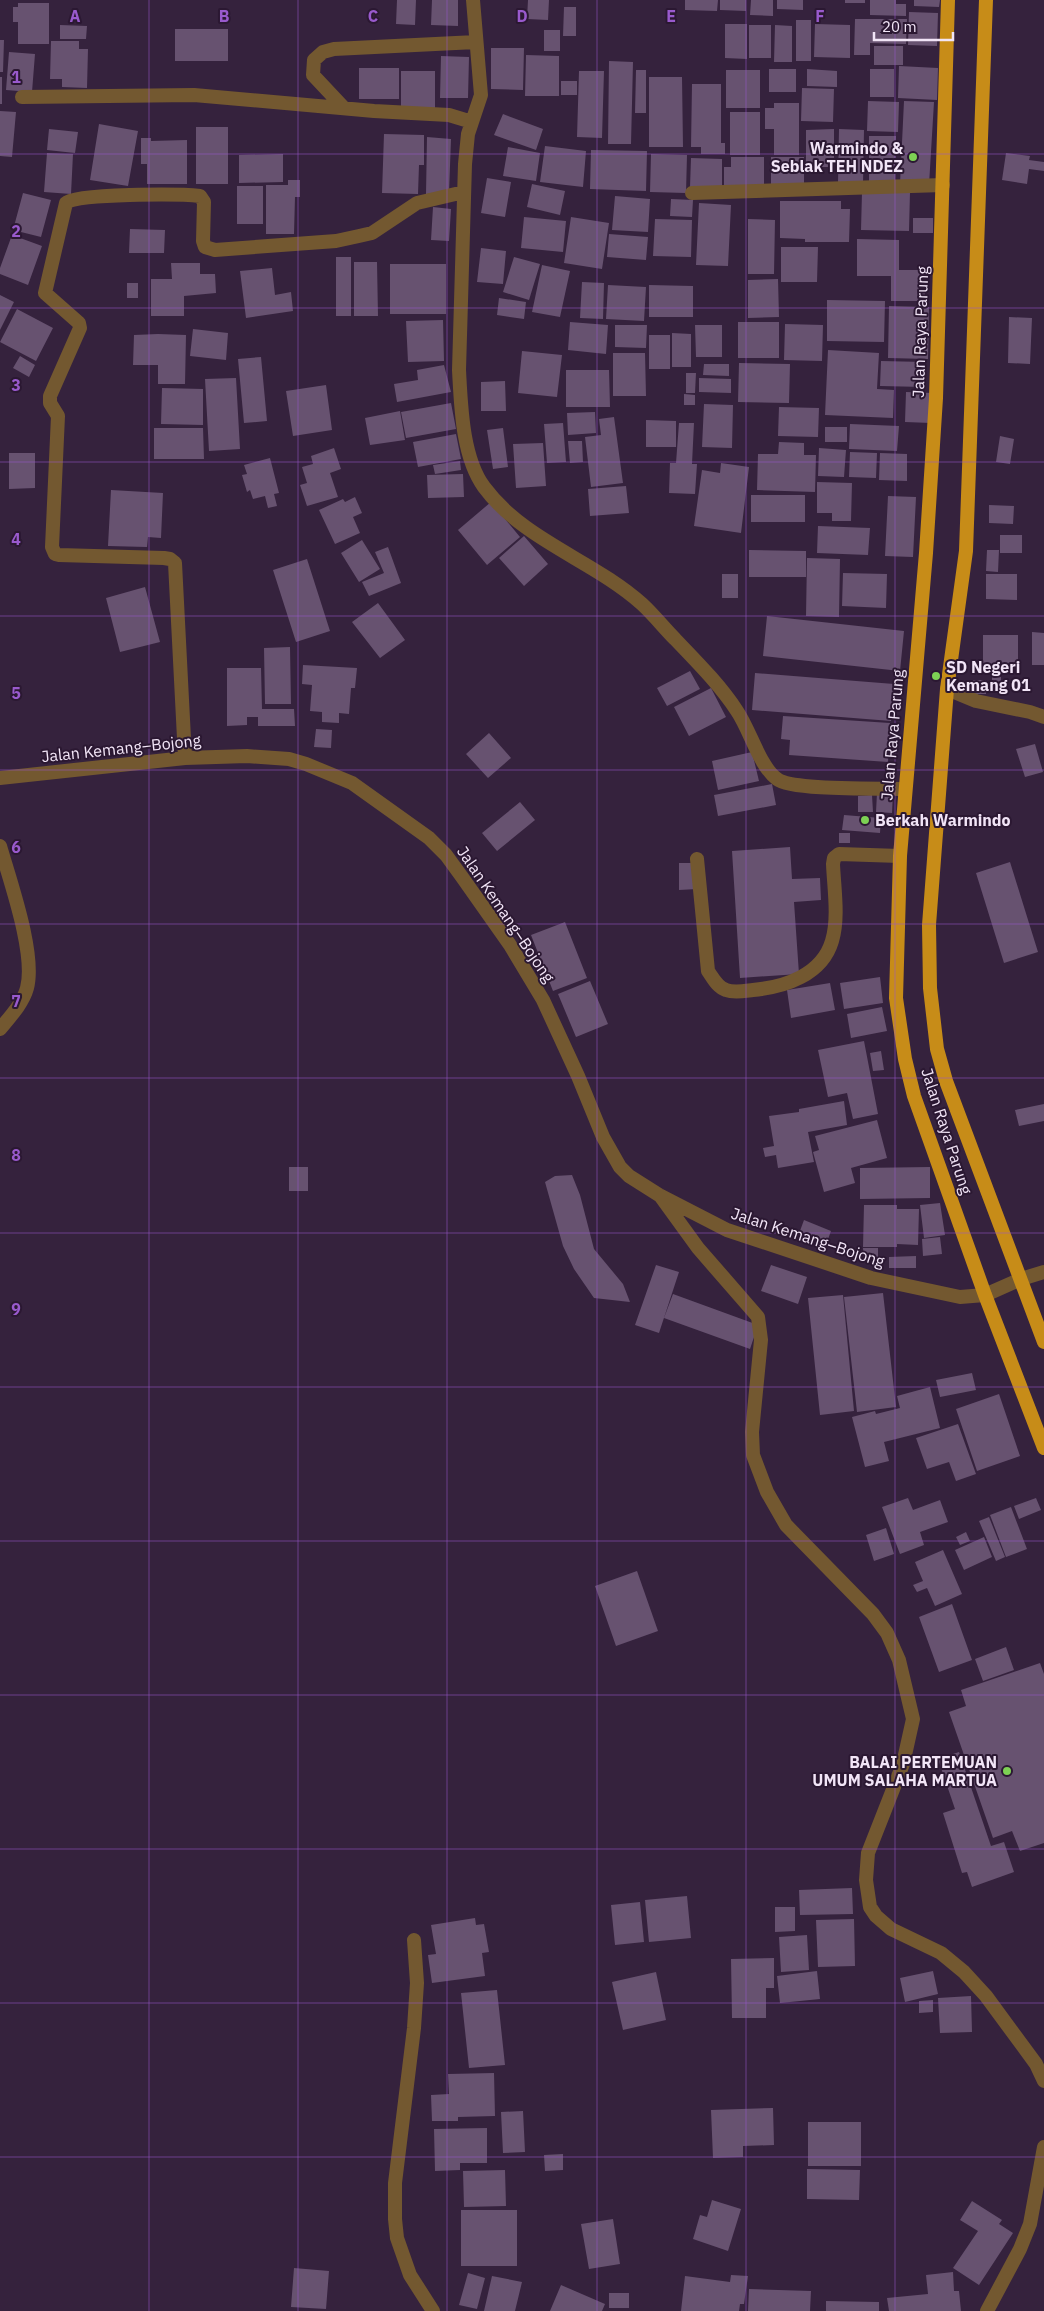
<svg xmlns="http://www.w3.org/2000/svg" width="1044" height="2311" viewBox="0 0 1044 2311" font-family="'IBM Plex Sans',sans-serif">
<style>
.building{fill:#675270}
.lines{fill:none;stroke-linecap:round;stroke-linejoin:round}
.service{stroke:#735830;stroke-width:14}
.minor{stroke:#735830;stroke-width:14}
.trunk{stroke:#c78c18;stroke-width:14}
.grid{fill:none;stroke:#995acd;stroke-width:1;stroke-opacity:0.55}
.poi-dot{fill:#7dd154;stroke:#2b1832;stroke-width:2}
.labels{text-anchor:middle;stroke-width:4;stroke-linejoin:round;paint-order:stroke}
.poi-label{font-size:16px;font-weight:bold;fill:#f2e5f7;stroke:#2b1832;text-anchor:end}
.street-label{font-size:16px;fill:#f2e5f7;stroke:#2b1832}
.grid-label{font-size:16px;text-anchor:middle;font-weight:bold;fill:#995acd;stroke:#2b1832;stroke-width:4;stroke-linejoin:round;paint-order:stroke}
</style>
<rect width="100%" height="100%" fill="#35223d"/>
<!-- building -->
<path class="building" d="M397 0H416L415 25 396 24Z
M432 0H458V26L431 25Z
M528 0H549L548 20 527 19Z
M685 0H718L717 11 685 10Z
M720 0H746V11L720 10Z
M751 0H773V16L750 15Z
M777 0H803V10L777 9Z
M845 0H865V3H845Z
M870 0H896V4H906V16L870 15Z
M914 0H940L939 7 914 6Z
M18 3H49V44H18V22H13V7H18Z
M564 7H576V36H563Z
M909 12 938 13 937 46 908 45Z
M855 19H907L906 44 870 43V55H854Z
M796 20H811V61H796Z
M725 24H747V59L725 58Z
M815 24 850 25V58L814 57Z
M60 25 87 26 86 39H60Z
M749 25H771V58H749Z
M775 25 792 26V62H774Z
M175 29H228V61H175Z
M544 30H560V51H544Z
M0 40H4L3 72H0Z
M51 41H79V49H88L87 88 62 87V79H50Z
M874 46H903V65H874Z
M491 48H524L523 90 491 89Z
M9 52 35 54 32 92 6 90Z
M526 55 559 56V96H525Z
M441 56 469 57 468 98H440Z
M609 61 633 62 631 144H608Z
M899 66 938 68 937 100 898 98Z
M359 68H399V99H359Z
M769 69H796V92H769Z
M807 69 837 71V87L807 86Z
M870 69H894V97H870Z
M636 70H646V113H635Z
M726 70H760V108H726Z
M401 71H435V108H401Z
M579 71H604L602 138 577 137Z
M0 77H2V104H0Z
M649 77H682L683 147H649Z
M561 81H577V95H561Z
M692 84H721V143H725V154H701V147H691Z
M802 88 834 89 833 122 801 121Z
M868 101 899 102 898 132 867 131Z
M904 101 934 102 929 185 900 184Z
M774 103H799V155H774V129H765V108H774Z
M0 111 16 112 12 157 0 156Z
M730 112H760V155H730Z
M503 114 543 129 536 150 494 135Z
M99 124 138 131 128 186 90 180Z
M196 127H228V184H196Z
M49 129 78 132 75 153 47 150Z
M834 129V167H806V130Z
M839 129 864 130 863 184 838 183Z
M384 134 424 135V165H419L418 194 382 193Z
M869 136H896L895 182H869Z
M427 137 451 139 449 193 426 194Z
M141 138H151V141L187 140V184H147V164H141Z
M545 146 586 151 583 187 540 182Z
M508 147 540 153 536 181 503 176Z
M591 150 647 151 646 191 590 189Z
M47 153 73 154 71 194 44 192Z
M1006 153 1030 156 1029 160 1044 162V171L1029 169 1027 184 1002 180Z
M283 154V182L239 183V155Z
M651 154 687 155 686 193 650 192Z
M731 157H764V189H724V167H731Z
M771 157H804V188L771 187Z
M691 158 722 159V187H690Z
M487 178 511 182 505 217 481 213Z
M288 180H300V197H295L294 234H266V185H288Z
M532 184 565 191 560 215 527 207Z
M237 186H263V224H237Z
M862 192H910L909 231 861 230Z
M23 193 51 200 41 237 13 230Z
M615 196 650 199 648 232 612 230Z
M671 199 693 200 692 217 670 216Z
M780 201H841V209H850L849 242H805V239L780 238Z
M699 203 731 205 728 266 696 265Z
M433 207 451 209 449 241 431 240Z
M524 217 566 221 563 252 521 248Z
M571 217 609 223 602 269 564 263Z
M913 218H933V233H913Z
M655 219 692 220 691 257 653 256Z
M748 219 775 220 774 274H748Z
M130 229 165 230 164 253H129Z
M609 234 648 237 646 260 607 257Z
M12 235 42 246 28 285 0 274V268Z
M857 239 899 240V270H925V301H891V276H857Z
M781 247H818L817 282H781Z
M481 248 506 251 503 284 477 282Z
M336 257H351V316H336Z
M514 257 540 264 529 300 503 292Z
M354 262H377L378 316H354Z
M171 263H200V274H215L216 293 184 296V316H151V279H172Z
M390 264H446V314H390Z
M542 265 570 271 560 317 532 312Z
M272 268 275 295 291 292 293 311 246 318 240 271Z
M778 279 779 317 748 318V280Z
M582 282 604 283 603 319 580 318Z
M127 283H138V298H127Z
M608 285 646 287 644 321 606 319Z
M649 285 693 286V317H649Z
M0 295 14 302 0 330Z
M499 298 526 302 524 319 497 315Z
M827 300 885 301 884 342 827 341Z
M889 306 929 307 928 359 888 358Z
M17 309 53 328 36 361 0 342Z
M1009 317 1032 318 1030 364 1008 363Z
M443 320 444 361 408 362 406 321Z
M570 322 608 325 606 354 568 350Z
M738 322H779V358H738Z
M785 324 823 325 822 361 784 360Z
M615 325H647L646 348 615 347Z
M695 325H722V357H696Z
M193 329 228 333 226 360 190 356Z
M672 333 691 334V367H672Z
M158 334 186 335 185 384H158V365H133L134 335Z
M649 335H670V369H649Z
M828 350 879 353 877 389 894 390 893 418 825 415Z
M522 351 562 355 557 397 518 393Z
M613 353H645L646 396H613Z
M20 356 35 365 29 377 13 368Z
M261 357 267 421 244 423 238 359Z
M881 361 925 362 924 387 880 386Z
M739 363 790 364 789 403 738 402Z
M704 364H729V376L703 375Z
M444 365 451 392 397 402 394 384 418 380 417 370Z
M566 370H609L610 407H566Z
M686 373H696L695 393H686Z
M236 378 240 449 209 451 205 379Z
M699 378 731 379V393L699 392Z
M505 381 506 411H481V382Z
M326 385 332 430 293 436 286 391Z
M162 388 203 389V425L161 424Z
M906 392 932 393 931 423 905 422Z
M684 394 695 395V405H684Z
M451 403 456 429 406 438 401 412Z
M704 404 733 405 732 448 702 447Z
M779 407 819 408 818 437 778 436Z
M400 411 405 440 370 445 365 418Z
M595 412 596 433 568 435 567 413Z
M614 417 623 483 591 487 585 437 601 435 599 419Z
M646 420 676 421V447H646Z
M563 423 566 462 547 463 544 424Z
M679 423H694L692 464H697L695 494 669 493 670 463H676Z
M850 424 899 426 897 451 849 449Z
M825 427H847V442H825Z
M154 428H203L204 459H154Z
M503 428 508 467 493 469 487 430Z
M456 434 461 459 418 467 413 442Z
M1000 436 1014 439 1010 464 996 462Z
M568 441H582L583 462 570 463Z
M779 442 804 443V455H816L815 492 757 490 758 454H778Z
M543 443 546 486 516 488 513 444Z
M334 448 341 469 330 473 338 497 307 506 300 485 307 483 302 467 313 464 311 456Z
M819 448 846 450 844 477 818 476Z
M850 452 877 453 876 478 849 477Z
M9 453H35V488L9 489Z
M880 453 907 454V481L879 480Z
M270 458 279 493 274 494 277 506 268 508 265 496 253 499 250 490 247 492 242 475 247 474 244 465Z
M460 461 461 470 435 474 433 465Z
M721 463 749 467 741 533 694 526 702 470 720 473Z
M463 474 464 497 428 498 427 475Z
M817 482 852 483 851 521H832V513H817Z
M626 486 629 513 590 516 588 489Z
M111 490 163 493 161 538 148 537 147 547 108 546Z
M751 495H805V522H751Z
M888 496 916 497 913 557 885 556Z
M355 497 362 513 353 517 360 533 335 544 319 510 343 499 345 502Z
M491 502 520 537 487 565 458 530Z
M989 505 1014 506 1013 524 989 523Z
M818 526 870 528 868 555 817 553Z
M1000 535H1022V553H1000Z
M524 536 548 564 524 586 499 558Z
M362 540 380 569 359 582 341 553Z
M388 547 401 583 369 596 362 582 384 573 375 552Z
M749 550 806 551V577H749Z
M987 550H999L998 572 986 571Z
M807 558 840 559 839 617 806 616Z
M307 559 330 631 296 642 273 570Z
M843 573 887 574 886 608 842 606Z
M722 574H738V598H722Z
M986 574H1017V600L986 599Z
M145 587 160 642 120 652 106 598Z
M378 603 405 640 380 658 352 622Z
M767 616 904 631 900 671 763 656Z
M1032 632 1044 633V665H1032Z
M983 635H1018V668H1001V683H992V668H983Z
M290 647 291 704H265L264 648Z
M303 665 357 668 355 688H351L349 714 339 713V723L322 722V712L310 711 312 685 302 684Z
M227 668H261L262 709H294L295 726H258V717H247V725L227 726Z
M690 671 700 689 667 706 657 688Z
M755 673 894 684 891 721 752 710Z
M973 680H986V694H973Z
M711 688 726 717 689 736 674 707Z
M783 716 890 723 888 762 789 755 790 740 781 739Z
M316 729 332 730 331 748 314 747Z
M489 733 511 758 488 778 466 754Z
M1035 744 1043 772 1025 777 1016 749Z
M752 752 759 781 718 790 712 761Z
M772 784 776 805 718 816 714 795Z
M877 793H893L892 813 876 812Z
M872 795 873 812H858V796Z
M520 802 535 820 497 851 482 833Z
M844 815 881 818 880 833 842 830Z
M839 833H850V843H839Z
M790 847 792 879 820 878 821 900 794 902 799 974 740 978 732 851Z
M1010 862 1038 952 1004 963 976 873Z
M679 863H695L697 889 679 890Z
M565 922 587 978 553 991 531 935Z
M880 977 883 1003 844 1009 840 983Z
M590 981 608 1024 576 1037 558 994Z
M830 983 835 1010 791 1018 787 990Z
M882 1007 887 1031 851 1038 847 1014Z
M864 1041 878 1114 853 1119 847 1093 828 1097 818 1050Z
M881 1051 884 1070 873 1071 870 1053Z
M844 1101 847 1125 808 1132 814 1162 778 1168 776 1155 765 1157 763 1148 774 1146 769 1116 799 1112V1109Z
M1044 1104V1121L1019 1126 1015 1110Z
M877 1120 887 1158 851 1168 855 1183 824 1192 813 1152 819 1150 815 1136Z
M289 1167H308V1191H289Z
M930 1167V1198L860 1199V1168Z
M572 1175 580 1195 594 1249 623 1284 630 1302 594 1298 574 1269 563 1246 545 1182 555 1176Z
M940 1203 945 1235 924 1238 920 1205Z
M864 1205H897V1209H919L918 1245 897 1244V1247H863Z
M804 1220 831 1231 824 1250 797 1239Z
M940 1237 942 1254 923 1256 922 1239Z
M863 1248H878V1261H864Z
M916 1256V1268H889V1257Z
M656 1265 679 1272 659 1333 635 1325Z
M771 1265 807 1277 798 1304 761 1291Z
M883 1293 896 1407 857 1412 844 1297Z
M673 1294 758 1325 750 1349 664 1318Z
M843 1295 854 1411 820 1415 808 1298Z
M972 1373 976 1390 940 1397 936 1380Z
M930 1387 940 1428 884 1442 889 1461 865 1467 852 1417 875 1411 876 1414 900 1408 897 1396Z
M999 1394 1020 1456 977 1471 956 1409Z
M958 1424 976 1474 956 1481 949 1462 927 1469 916 1438Z
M908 1498 913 1510 940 1500 948 1522 920 1532 924 1545 900 1554 882 1507Z
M1036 1498 1041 1510 1019 1519 1014 1506Z
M1011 1507 1027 1549 1006 1557 990 1515Z
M989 1517 1005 1557 996 1561 979 1521Z
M886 1528 894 1554 874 1561 866 1535Z
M966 1532 970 1541 960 1545 956 1537Z
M984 1537 992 1557 964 1570 955 1550Z
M943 1550 962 1594 935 1606 927 1588 917 1592 913 1585 923 1581 915 1562Z
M637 1571 658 1631 616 1646 595 1586Z
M952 1604 972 1660 939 1672 919 1617Z
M1006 1647 1014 1670 983 1681 975 1659Z
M1040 1663 1044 1674V1843L1020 1851 1012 1831 993 1838 949 1712 966 1706 961 1690Z
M959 1752 991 1846 1004 1842 1014 1872 972 1887 967 1872 962 1873 943 1813 955 1809 938 1759Z
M852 1888 853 1914 800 1915 799 1890Z
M687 1896 691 1938 649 1942 645 1900Z
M640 1902 644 1942 615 1945 611 1905Z
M775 1907H795V1931L775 1932Z
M475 1918 476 1925 484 1924 489 1952 482 1953 485 1976 432 1983 428 1955 436 1954 431 1925Z
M854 1919 855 1966 818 1967 816 1920Z
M807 1935 809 1970 781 1972 779 1937Z
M774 1958V1988H766V2018H732L731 1959Z
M817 1971 820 1999 780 2003 777 1976Z
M933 1971 938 1994 905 2002 900 1978Z
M656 1972 666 2020 623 2030 612 1982Z
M497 1990 505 2065 469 2068 461 1993Z
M971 1996 972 2032 940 2033 938 1998Z
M933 2000V2012L919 2013V2001Z
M494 2073 495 2116 458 2117V2121H432L431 2095 449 2094 448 2074Z
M773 2108 774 2145 743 2146V2157L713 2158 711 2110Z
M523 2111 525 2152 503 2153 501 2112Z
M808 2122H861V2166H808Z
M487 2128V2163H460V2170L435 2171 434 2129Z
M563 2154V2170L545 2171 544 2155Z
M807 2169 860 2170 859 2200 807 2199Z
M505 2170 506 2206 464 2207 463 2171Z
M712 2200 741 2209 728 2251 693 2239 700 2215 707 2217Z
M972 2201 1002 2220 999 2224 1013 2233 979 2285 953 2268 978 2231 960 2220Z
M461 2210H517V2266H461Z
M613 2219 620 2264 589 2269 581 2224Z
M294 2268 329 2271 326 2309 291 2307Z
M953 2272 954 2291H959L961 2311H889L887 2298 928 2294 926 2275Z
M468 2273 485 2278 477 2309 459 2305Z
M731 2275 748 2276 744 2304H740L739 2311H681L685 2276 730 2282Z
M492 2276 522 2282 515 2311H484Z
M561 2285 605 2304 602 2311H550Z
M749 2289 811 2291 810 2311H748Z
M609 2293H629V2308H609Z
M826 2301 879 2302V2311H826Z"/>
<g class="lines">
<!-- service -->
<path class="service" d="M947 689 976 701 1030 712 1044 717
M697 859 708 971C713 978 717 987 726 990 734 993 744 991 753 990 785 987 822 975 832 941 839 918 834 888 833 864L834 858 839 854 900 856
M1021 1279 1044 1272"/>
<!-- minor -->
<path class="minor" d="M22 97 194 95 374 111 449 115 472 122 468 134 465 164 459 370C461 405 462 457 484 487 524 541 593 560 642 604 654 615 664 628 675 639 697 662 720 685 737 711 750 730 760 767 777 779 792 791 882 788 905 789
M344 108 313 75 314 60 323 52 334 49 476 42
M472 122 481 95 473 0
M692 193 943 185
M185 758 175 563 170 559 164 558 59 555 55 554 52 547 58 416 50 403V396L80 328 79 323 45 293 66 203C75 193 182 194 200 196L204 202 203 241 205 247 215 250 336 241 359 236 372 233 417 203 464 192
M0 778 185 758 247 756 289 759 306 764 352 783 429 838 446 855 462 877 510 945 543 1000 578 1076 603 1137 620 1167 629 1176 659 1195 727 1230 871 1278 960 1297 985 1295 1021 1279
M0 846C10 881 36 954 27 988 23 1003 10 1017 0 1029
M661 1197 698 1248 758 1317 761 1340 752 1432 753 1455 767 1492 786 1525 873 1614 887 1633 899 1660 913 1719 903 1764 868 1853 866 1880 870 1907 876 1916 891 1929 941 1953 964 1972 986 1996 1036 2064 1044 2081
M414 1940 417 1983 414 2028 395 2183V2219L397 2238 410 2275 433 2311
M987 2311 1020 2249 1030 2224 1044 2147"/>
<!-- trunk -->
<path class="trunk" d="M948 0 936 398 926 553 900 856 896 998 905 1059 914 1096 985 1295 1044 1448
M986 0 966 551 947 689 929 925 930 988 937 1049 946 1081 1044 1342"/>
</g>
<!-- grid -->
<path class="grid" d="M149 0V2311M298 0V2311M447 0V2311M597 0V2311M746 0V2311M895 0V2311M0 154H1044M0 308H1044M0 462H1044M0 616H1044M0 770H1044M0 924H1044M0 1078H1044M0 1233H1044M0 1387H1044M0 1541H1044M0 1695H1044M0 1849H1044M0 2003H1044M0 2157H1044"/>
<!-- markers -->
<g class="poi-dot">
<circle cx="913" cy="157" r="5"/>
<circle cx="936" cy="676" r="5"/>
<circle cx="865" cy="820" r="5"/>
<circle cx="1007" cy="1771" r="5"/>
</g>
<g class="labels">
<!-- poi labels -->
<g class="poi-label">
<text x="903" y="154">Warmindo &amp;<tspan x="903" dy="18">Seblak TEH NDEZ</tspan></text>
<text x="946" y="673" text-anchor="start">SD Negeri<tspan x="946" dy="18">Kemang 01</tspan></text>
<text x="875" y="826" text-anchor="start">Berkah Warmindo</text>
<text x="997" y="1768">BALAI PERTEMUAN<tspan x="997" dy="18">UMUM SALAHA MARTUA</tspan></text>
</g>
<!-- street labels -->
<g class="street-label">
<text transform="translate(920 332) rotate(-88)" y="6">Jalan Raya Parung</text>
<text transform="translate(892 735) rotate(-85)" y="6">Jalan Raya Parung</text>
<text transform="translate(121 748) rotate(-6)" y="6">Jalan Kemang–Bojong</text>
<text transform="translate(506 914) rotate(56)" y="6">Jalan Kemang–Bojong</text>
<text transform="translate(947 1131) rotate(72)" y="6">Jalan Raya Parung</text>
<text transform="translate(808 1237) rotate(18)" y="6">Jalan Kemang–Bojong</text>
</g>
</g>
<g class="grid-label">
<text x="75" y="22">A</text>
<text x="224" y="22">B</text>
<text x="373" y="22">C</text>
<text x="522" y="22">D</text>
<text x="671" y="22">E</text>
<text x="820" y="22">F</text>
<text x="16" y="83">1</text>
<text x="16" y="237">2</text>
<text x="16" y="391">3</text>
<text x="16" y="545">4</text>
<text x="16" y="699">5</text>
<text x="16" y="853">6</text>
<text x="16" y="1007">7</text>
<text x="16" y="1161">8</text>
<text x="16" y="1315">9</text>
</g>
<!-- scale -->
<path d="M874 32v8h79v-8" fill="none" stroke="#f2e5f7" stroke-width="2.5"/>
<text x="882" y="32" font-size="15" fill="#f2e5f7" stroke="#2b1832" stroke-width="4" paint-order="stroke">20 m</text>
</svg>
